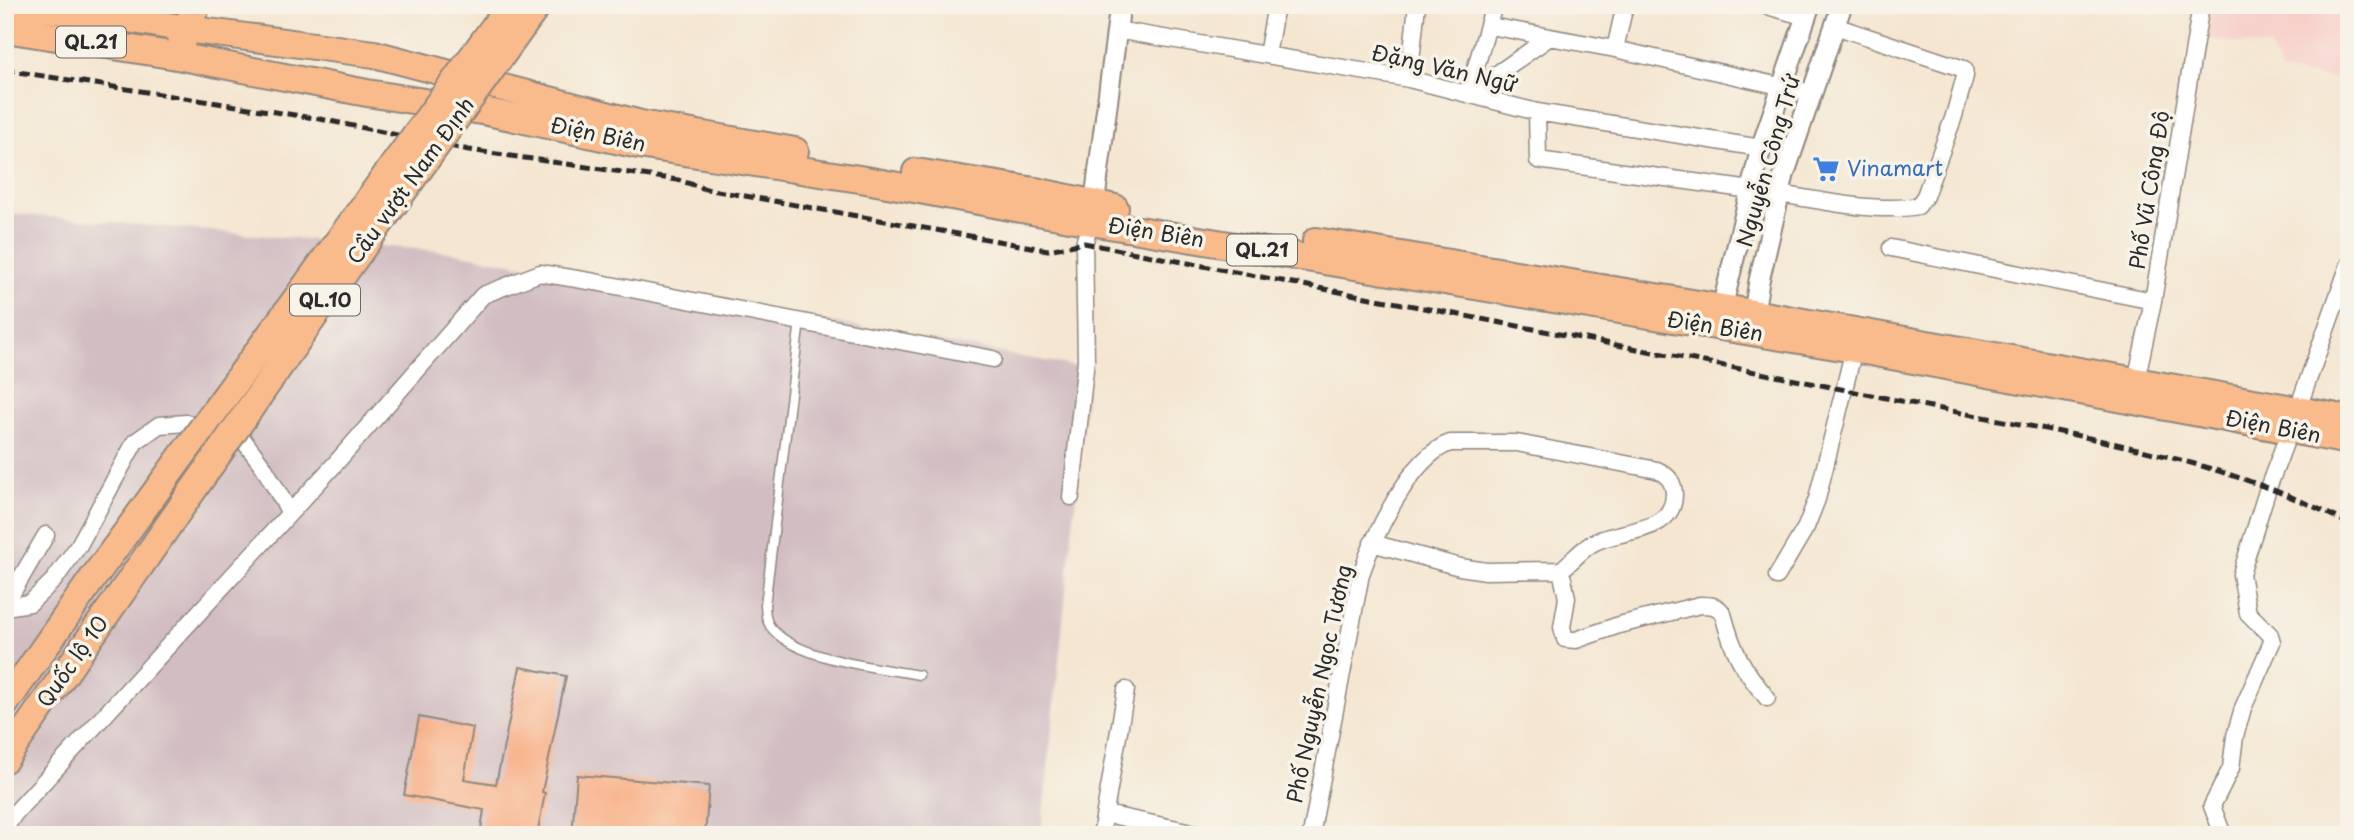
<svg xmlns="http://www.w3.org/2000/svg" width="2354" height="840" viewBox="0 0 2354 840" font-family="'Playpen Sans',sans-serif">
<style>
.built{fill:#f7d0ca}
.industrial{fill:#d2bec2}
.building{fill:#f8ab80}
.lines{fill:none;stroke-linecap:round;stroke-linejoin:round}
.service-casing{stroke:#90887e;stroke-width:11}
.minor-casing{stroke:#90887e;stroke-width:19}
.tertiary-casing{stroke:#90887e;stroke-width:23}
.primary-casing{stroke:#90887e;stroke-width:30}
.trunk-casing{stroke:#90887e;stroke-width:30}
.service{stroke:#fff;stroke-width:8}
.minor{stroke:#fff;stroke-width:16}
.tertiary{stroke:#fff;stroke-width:19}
.primary{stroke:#fabb8c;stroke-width:26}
.trunk{stroke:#fabb8c;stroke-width:26}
.rail{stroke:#2b2b2b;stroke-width:5;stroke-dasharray:10 5;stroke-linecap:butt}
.trunk-bridge-casing{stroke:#90887e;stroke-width:30;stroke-linecap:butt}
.trunk-bridge{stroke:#fabb8c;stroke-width:26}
.labels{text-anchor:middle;stroke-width:7;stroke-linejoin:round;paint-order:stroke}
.shield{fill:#f7f3e8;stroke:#686764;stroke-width:2}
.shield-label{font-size:19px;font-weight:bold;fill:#2b2b2b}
.street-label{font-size:21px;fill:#2b2b2b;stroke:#f7f3e8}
.shop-label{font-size:21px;fill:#366cbe;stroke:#f7f3e8;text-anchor:start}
</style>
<rect width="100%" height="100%" fill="#f7f3e8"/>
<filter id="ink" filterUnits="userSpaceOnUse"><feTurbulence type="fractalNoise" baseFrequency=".0143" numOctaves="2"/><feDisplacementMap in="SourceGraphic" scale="14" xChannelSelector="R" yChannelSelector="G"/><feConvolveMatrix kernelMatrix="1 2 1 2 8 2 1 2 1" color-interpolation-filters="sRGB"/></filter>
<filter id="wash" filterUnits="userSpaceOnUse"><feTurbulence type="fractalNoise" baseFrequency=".00686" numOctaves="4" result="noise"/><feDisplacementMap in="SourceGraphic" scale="28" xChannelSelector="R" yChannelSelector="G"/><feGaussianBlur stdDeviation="1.57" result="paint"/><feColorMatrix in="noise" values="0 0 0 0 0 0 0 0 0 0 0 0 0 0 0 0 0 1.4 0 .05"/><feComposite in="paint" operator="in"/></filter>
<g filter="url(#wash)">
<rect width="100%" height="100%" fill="#f4e6d1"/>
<!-- built -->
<path class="built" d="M2213 5H2349V80L2281 72 2270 47 2206 39Z"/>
<!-- industrial -->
<path class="industrial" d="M5 213 450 252 1089 369 1041 835H5Z"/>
<g id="blocks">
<!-- building -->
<path class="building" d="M520 667 566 676 542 792 545 793 537 835H480L484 810 404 795 419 717 473 728 464 779 496 784Z
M577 775 709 786 705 835H572Z"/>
</g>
</g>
<g filter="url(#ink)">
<use href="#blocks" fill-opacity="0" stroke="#90887e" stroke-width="2"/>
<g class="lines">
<defs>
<path id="service" d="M800 321 765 605C765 614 766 623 773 630 800 660 880 668 919 675"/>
<path id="minor" d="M1764 5 1806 17
M1490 26 1615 49 1811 93
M1116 30 1409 79 1537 112 1761 148
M1615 49 1625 5
M1267 55 1276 5
M1409 79 1417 5
M1468 94 1550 37
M1468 94 1494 5
M1537 112 1538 160 1751 190
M1780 194C1821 201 1878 213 1918 206L1925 196 1954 116 1965 76 1964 69 1835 26
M1891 248 2153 301
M2136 381 2153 301 2201 5
M2300 411 2302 397 2349 265
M1071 497 1086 360 1084 243 1091 222
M1561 570 1567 598 1562 627 1565 639 1576 640 1619 625 1700 605C1710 605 1718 605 1723 614 1733 652 1742 668 1767 698
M1777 576 1806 527 1817 499 1854 349
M5 605 46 535
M5 607 30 603 54 580 79 545 135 442 159 425 186 423 244 441 263 466 290 513
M1106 814 1206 835
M5 828 15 813 335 464 483 295 540 273 595 282 993 359
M1101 835 1126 690
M1311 835 1361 574C1374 536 1410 457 1450 443H1517L1657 470C1668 475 1674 482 1674 495 1673 534 1621 529 1595 542 1582 548 1573 561 1561 570L1486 571 1460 567 1372 543
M2223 835 2212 806 2231 768 2235 736 2243 708 2272 642 2270 635 2248 613 2241 574 2268 488 2290 430"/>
<path id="tertiary" d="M1093 214 1120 5
M1719 320 1761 148 1810 5
M1752 325 1759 281 1784 175 1842 5"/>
<path id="primary" d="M186 29 374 54 641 124 795 151
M177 56 367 93 488 112 639 145 866 180 1091 222 1854 349 2349 441
M916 172 1035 191 1115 208
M1316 241 1753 313 2349 419"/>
<path id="trunk" d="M9 5 117 17 186 29
M5 29 177 56 186 29 197 5
M5 704 88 585
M5 759 117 599"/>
</defs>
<!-- service casing -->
<use href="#service" class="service-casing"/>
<!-- minor casing -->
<use href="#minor" class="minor-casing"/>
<!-- tertiary casing -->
<use href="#tertiary" class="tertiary-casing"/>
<!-- primary casing -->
<use href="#primary" class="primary-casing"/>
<!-- trunk casing -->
<use href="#trunk" class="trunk-casing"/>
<!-- service -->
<use href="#service" class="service"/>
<!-- minor -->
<use href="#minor" class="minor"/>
<!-- tertiary -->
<use href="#tertiary" class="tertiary"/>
<!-- primary -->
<use href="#primary" class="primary"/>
<!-- trunk -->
<use href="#trunk" class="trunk"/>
<!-- rail -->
<path class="rail" d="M5 70 320 119 469 150 678 180 706 189 1048 250 1084 243C1353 295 1623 345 1891 399 2041 430 2213 452 2349 524"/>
<defs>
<path id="trunk-bridge" d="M88 585 510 5
M117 599 350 265 538 5"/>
</defs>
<!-- trunk-bridge casing -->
<use href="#trunk-bridge" class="trunk-bridge-casing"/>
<!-- trunk-bridge -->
<use href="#trunk-bridge" class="trunk-bridge"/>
</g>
</g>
<!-- icons -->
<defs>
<symbol id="supermarket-bare" viewBox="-9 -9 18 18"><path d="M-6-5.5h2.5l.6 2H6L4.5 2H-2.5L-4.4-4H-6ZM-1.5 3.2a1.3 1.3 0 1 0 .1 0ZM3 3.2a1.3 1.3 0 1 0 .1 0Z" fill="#3f7fe0" stroke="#f7f3e8" stroke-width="2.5" paint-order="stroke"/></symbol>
</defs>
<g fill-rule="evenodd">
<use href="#supermarket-bare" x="1807" y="150" width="38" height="38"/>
</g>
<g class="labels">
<!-- shield labels -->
<g class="shield">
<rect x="56" y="26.5" width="70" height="31" rx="5"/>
<rect x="1227" y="234.5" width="70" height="31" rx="5"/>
<rect x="290" y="284.5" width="70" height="31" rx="5"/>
</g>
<g class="shield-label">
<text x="91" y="49">QL.21</text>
<text x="1262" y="257">QL.21</text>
<text x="325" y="307">QL.10</text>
</g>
<!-- street labels -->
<g class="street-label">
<text transform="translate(1444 69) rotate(13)" y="7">Đặng Văn Ngữ</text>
<text transform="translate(598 135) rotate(12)" y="7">Điện Biên</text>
<text transform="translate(1769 161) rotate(-74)" y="7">Nguyễn Công Trứ</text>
<text transform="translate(411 181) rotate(-54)" y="7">Cầu vượt Nam Định</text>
<text transform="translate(2150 190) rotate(-81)" y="7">Phố Vũ Công Độ</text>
<text transform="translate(1156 233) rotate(9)" y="7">Điện Biên</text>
<text transform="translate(1715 327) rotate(9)" y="7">Điện Biên</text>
<text transform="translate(2273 427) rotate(11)" y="7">Điện Biên</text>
<text transform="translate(73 662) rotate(-55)" y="7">Quốc lộ 10</text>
<text transform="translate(1320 684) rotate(-78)" y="7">Phố Nguyễn Ngọc Tương</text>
</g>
<!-- shop labels -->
<g class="shop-label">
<text x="1847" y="176">Vinamart</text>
</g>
</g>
<!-- margin -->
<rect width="2354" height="840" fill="none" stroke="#f7f3e8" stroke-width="28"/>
</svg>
